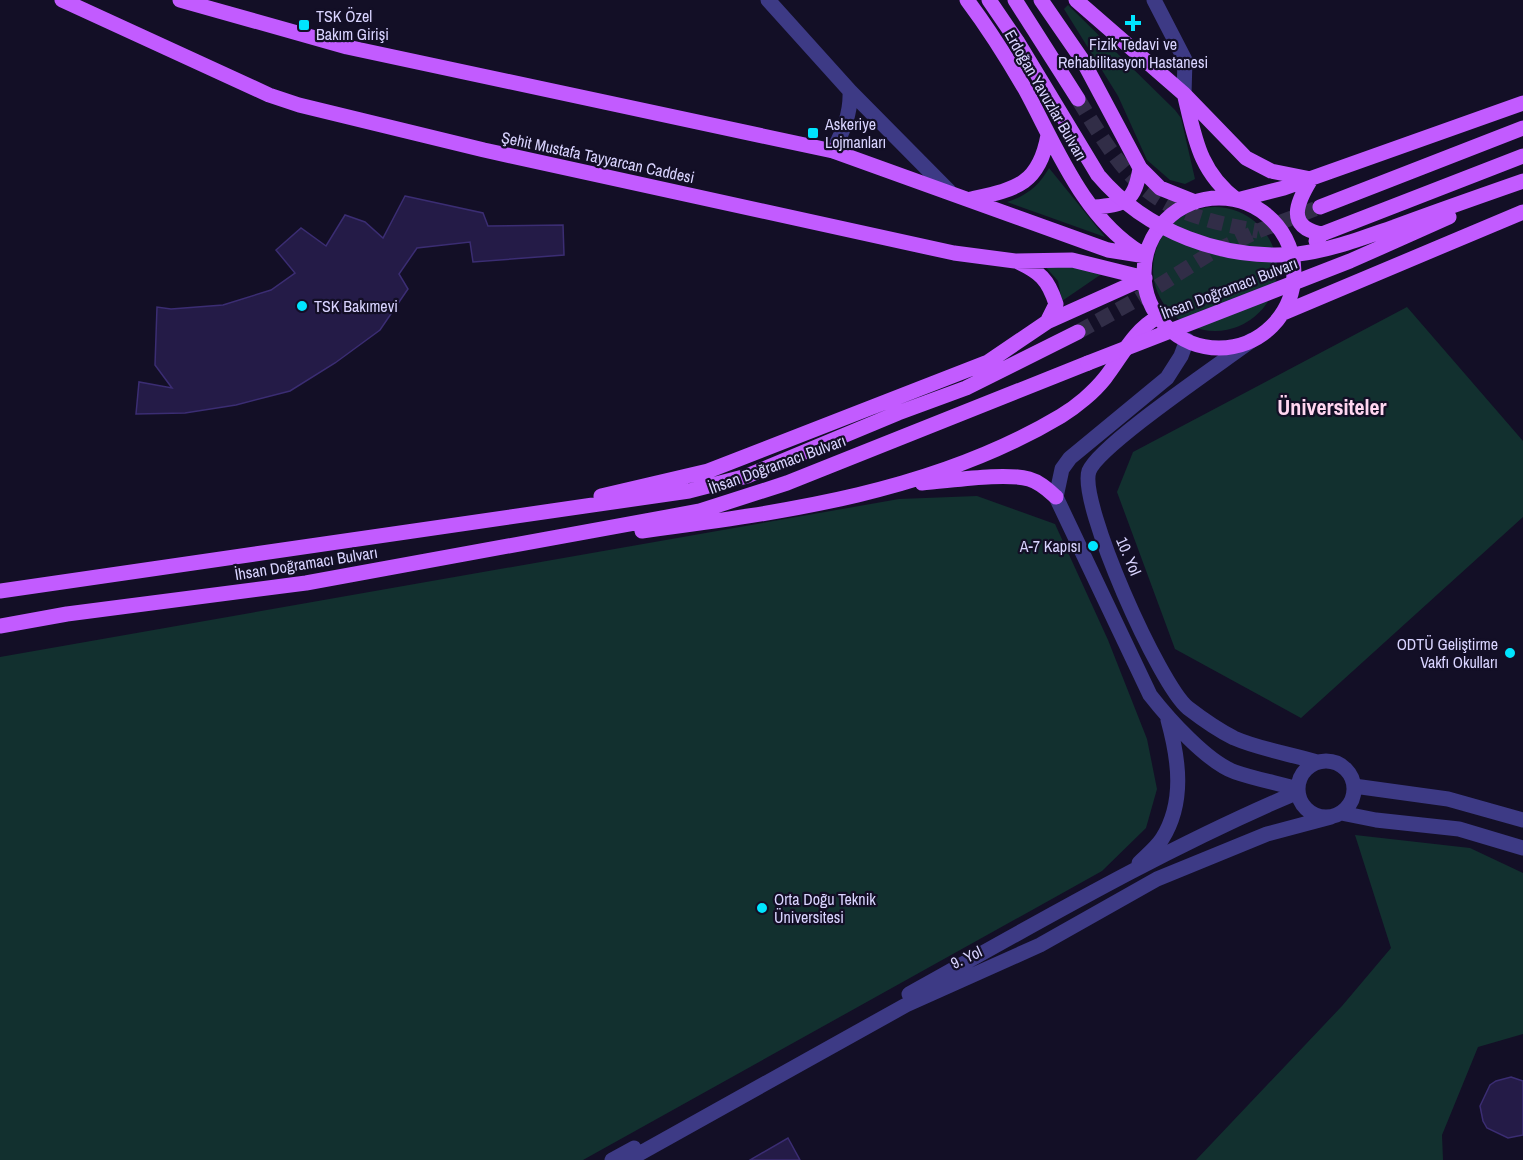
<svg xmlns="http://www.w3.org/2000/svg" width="1523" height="1160" viewBox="0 0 1523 1160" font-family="'Archivo Narrow',sans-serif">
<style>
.green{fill:#12302f}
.building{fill:#241b47;stroke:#3b2d73;stroke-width:1.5}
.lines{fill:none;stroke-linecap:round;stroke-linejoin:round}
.major-tunnel{stroke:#312d47;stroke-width:15;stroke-dasharray:15 8;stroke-linecap:butt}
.minor{stroke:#3d3a85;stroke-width:15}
.major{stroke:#c25bff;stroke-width:15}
.major-bridge{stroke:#c25bff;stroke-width:15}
.poi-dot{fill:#00e5ff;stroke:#130f26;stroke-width:2}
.labels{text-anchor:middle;stroke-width:4.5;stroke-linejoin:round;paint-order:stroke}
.poi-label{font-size:16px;fill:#d9d4ff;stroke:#130f26;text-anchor:start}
.street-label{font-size:16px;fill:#d9d4ff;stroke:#130f26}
.district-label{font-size:22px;font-weight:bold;fill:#ffd6f0;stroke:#130f26}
</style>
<rect width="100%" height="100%" fill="#130f26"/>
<!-- green -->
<path class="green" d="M1068 5 1175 110 1181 118 1195 179 1185 184 1170 180 1147 160 1118 96 1064 9Z
M1049 168 1105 237 1007 202C1026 196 1039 186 1049 168Z
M1153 269a62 62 0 1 1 124 0a62 62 0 1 1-124 0Z
M1043 264 1065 265 1103 273 1062 301 1058 281Z
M1407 307 1523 441V517L1301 718 1175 649 1117 492 1133 452Z
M977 496 1055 524 1108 640 1147 739 1157 789 1146 828 1102 871 583 1160H0V657L899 499Z
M1355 835 1470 848 1523 873V1034L1478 1047 1442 1135 1443 1160H1196L1342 1006 1391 948Z"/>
<!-- building -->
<path class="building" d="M405 196 483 213 488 226 563 225 564 255 473 262 470 242 417 248 399 274 408 289 380 330 335 363 290 391 236 405 185 413 136 414 139 382 172 388 155 365 157 307 171 309 223 305 271 290 295 273 276 250 301 228 326 246 345 215 365 222 383 238Z
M1511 1077 1523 1081V1135L1508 1138 1487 1128 1483 1121 1480 1106 1490 1085 1496 1081Z
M788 1138 800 1160H750Z"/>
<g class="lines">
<!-- major-tunnel -->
<path class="major-tunnel" d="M1078 99C1132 189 1152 212 1258 231
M1078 332 1136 300 1211 253 1258 231 1320 207"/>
<!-- minor -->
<path class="minor" d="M768 0 850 91 949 191
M1154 0 1185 60 1184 94
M833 151C843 131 851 114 850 91
M1187 340 1181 356 1167 378 1070 458 1062 469 1056 497 1150 695C1168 718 1207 762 1235 772 1255 779 1277 783 1298 789
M1252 340C1223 362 1099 445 1089 471 1078 503 1160 686 1188 708 1201 718 1218 730 1234 738 1259 749 1290 754 1317 762
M1298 789a28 28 0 1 1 56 0a28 28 0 1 1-56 0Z
M1354 786 1448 799 1523 820
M1341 813 1376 820 1459 829 1523 848
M1139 863C1146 856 1156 848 1162 839 1185 802 1179 760 1168 720
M909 994C1037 923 1163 849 1298 792
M612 1160 634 1148
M628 1160 906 1005 1040 945 1157 879 1267 834 1331 817"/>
<!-- major -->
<path class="major" d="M62 0 269 95 299 105 484 150 954 253 1015 261 1072 260 1145 278
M180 0 347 47 833 151 1108 250 1146 256
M967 0C988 28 1007 58 1025 89 1056 146 1083 218 1141 253
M1015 0 1078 99
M1041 0 1083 61 1140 168 1160 188 1195 202
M1076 0 1184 94 1246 158 1271 171 1311 179C1297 202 1285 227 1322 234
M1185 97C1195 139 1200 173 1237 200
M1144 273a75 75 0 1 1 150 0a75 75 0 1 1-150 0Z
M971 199C1016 189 1039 185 1048 135
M1237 200 1284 188 1523 103
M1094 207C1126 205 1135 201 1140 168
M1320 207 1523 128
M1316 241 1322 234 1523 156
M1283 313 1523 212
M1047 322 1145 278
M922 483C950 481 1004 472 1029 479 1040 482 1048 490 1056 497
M601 496 708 471 988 362 1047 322 1056 304C1048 279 1040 272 1016 261
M642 531C786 512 934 492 1061 416 1076 407 1094 392 1105 378 1122 356 1134 330 1158 317
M0 591 689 491 747 476 898 413 966 388 1078 332
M0 626 67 614 306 583 700 511 787 483 1088 363"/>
<!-- major-bridge -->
<path class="major-bridge" d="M989 0 1017 41 1098 175C1146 232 1224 261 1298 254 1332 250 1362 238 1394 227 1437 211 1480 196 1523 181
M1088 363 1350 261 1449 217"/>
</g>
<!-- markers -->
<g class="poi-dot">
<path d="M1130 14h6v6h6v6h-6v6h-6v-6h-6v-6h6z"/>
<rect x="298" y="19" width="12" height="12" rx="3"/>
<rect x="807" y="127" width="12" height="12" rx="3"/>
<circle cx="302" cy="306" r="6"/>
<circle cx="1093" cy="546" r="6"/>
<circle cx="1510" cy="653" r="6"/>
<circle cx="762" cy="908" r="6"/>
</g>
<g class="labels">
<!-- poi labels -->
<g class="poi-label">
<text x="316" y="22">TSK Özel<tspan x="316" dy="18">Bakım Girişi</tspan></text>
<text x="1133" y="50" text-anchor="middle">Fizik Tedavi ve<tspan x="1133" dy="18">Rehabilitasyon Hastanesi</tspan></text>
<text x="825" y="130">Askeriye<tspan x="825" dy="18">Lojmanları</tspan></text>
<text x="314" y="312">TSK Bakımevi</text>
<text x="1081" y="552" text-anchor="end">A-7 Kapısı</text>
<text x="1498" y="650" text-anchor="end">ODTÜ Geliştirme<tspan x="1498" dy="18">Vakfı Okulları</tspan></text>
<text x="774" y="905">Orta Doğu Teknik<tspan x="774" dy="18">Üniversitesi</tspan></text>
</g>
<!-- street labels -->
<g class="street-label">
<text transform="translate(1046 95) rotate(60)" y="6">Erdoğan Yavuzlar Bulvarı</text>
<text transform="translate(598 157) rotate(12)" y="6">Şehit Mustafa Tayyarcan Caddesi</text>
<text transform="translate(1229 288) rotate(-21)" y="6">İhsan Doğramacı Bulvarı</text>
<text transform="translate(777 464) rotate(-20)" y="6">İhsan Doğramacı Bulvarı</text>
<text transform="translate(1129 556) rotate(67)" y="6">10. Yol</text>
<text transform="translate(306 563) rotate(-9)" y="6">İhsan Doğramacı Bulvarı</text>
<text transform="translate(966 957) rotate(-25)" y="6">9. Yol</text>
</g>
<!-- district labels -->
<g class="district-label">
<text x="1332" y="415">Üniversiteler</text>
</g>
</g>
</svg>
